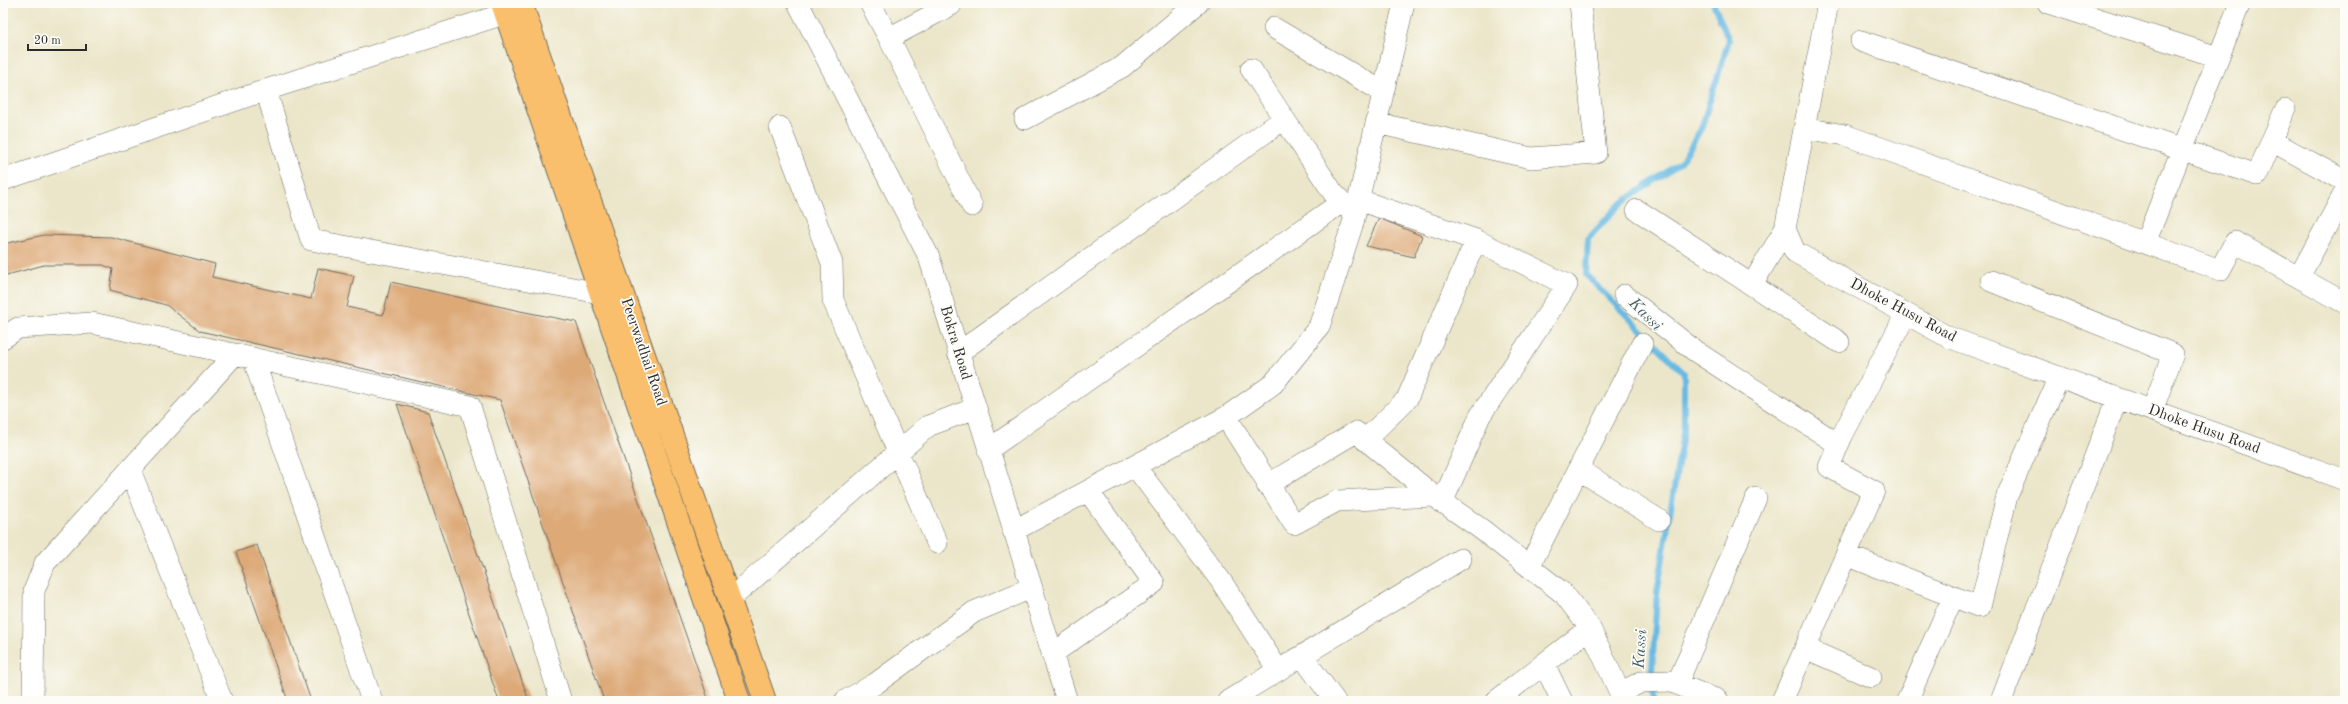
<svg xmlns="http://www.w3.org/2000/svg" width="2348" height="704" viewBox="0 0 2348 704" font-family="'Old Standard TT',serif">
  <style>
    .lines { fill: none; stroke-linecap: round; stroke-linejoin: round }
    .stream { stroke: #68bae3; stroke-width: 6 }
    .building { fill: #dda977 }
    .minor-casing { stroke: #6e6c62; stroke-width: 22 }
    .major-casing { stroke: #6e6c62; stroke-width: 24 }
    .minor { stroke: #fff; stroke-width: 21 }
    .major { stroke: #f9bf6d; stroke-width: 22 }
    .labels { text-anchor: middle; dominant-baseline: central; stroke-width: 3.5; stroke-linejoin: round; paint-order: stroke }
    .street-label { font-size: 15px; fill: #2b2b2b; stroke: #fdfcf7 }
    .water-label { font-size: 16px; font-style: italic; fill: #405d6b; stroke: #fdfcf7 }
  </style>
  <rect width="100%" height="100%" fill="#fdfcf7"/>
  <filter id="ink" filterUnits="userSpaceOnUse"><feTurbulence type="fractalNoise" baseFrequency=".025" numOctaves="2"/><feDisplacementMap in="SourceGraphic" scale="8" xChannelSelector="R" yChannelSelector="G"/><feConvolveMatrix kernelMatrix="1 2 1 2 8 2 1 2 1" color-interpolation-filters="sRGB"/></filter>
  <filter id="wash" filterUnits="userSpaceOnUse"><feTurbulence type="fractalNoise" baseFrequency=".012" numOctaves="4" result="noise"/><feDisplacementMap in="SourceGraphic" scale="16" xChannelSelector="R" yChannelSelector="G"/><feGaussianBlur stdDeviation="0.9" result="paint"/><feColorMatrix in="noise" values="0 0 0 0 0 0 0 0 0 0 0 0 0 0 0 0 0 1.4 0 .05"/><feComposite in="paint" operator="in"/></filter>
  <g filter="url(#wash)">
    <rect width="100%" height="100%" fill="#ebe6c9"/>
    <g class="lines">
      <!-- stream -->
      <path class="stream" d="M1654,701L1651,685L1657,594L1684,427V373L1586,275L1588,239L1619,205L1681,162L1701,129L1729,40L1713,3"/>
    </g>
    <g id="blocks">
      <!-- building -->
      <path class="building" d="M1379,218L1422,236L1414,257L1366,246Z
        M44,235L111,237L215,264L212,277L311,299L318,268L354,276L347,307L383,315L391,282L520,311L576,322L709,701H604L500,400L200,331L166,305L110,290L113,269L103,265H44L3,276V244Z
        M397,404L428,412L529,701H499Z
        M257,545L311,701H288L236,552Z"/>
    </g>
  </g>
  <g filter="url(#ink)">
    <use href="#blocks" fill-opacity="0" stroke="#6e6c62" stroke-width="1"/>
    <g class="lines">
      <!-- minor casing -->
      <g class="minor-casing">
        <path id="minor" d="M798,3L929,257L1067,701
          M870,3L889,38
          M950,3L951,5L889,38L972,206
          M1828,3L1785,229L1795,252L1948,337L2345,480
          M2048,3L2218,57
          M1274,28L1383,92
          M1861,41L2257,175L2285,110
          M1251,69L1334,194L1352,212
          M266,90L311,240L600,293
          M1025,119L1122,67L1198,3
          M1376,123L1531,158L1596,153L1580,3
          M780,127L832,263L833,300L937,543
          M1804,128L1845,135L2220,270L2235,242L2345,303
          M2272,141L2345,181
          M3,180L266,90L523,8
          M1359,200L1476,240L1407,399L1365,440
          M1637,210L1839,342
          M2145,243L2240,3
          M2299,277L2345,192
          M1991,281L2173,354L2152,411
          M1752,285L1785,229
          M1624,295L1695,351L1838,444
          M3,338L18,328L92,323L470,406L561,701
          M958,353L1284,119
          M253,358L372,701
          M1226,417L1294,524L1337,501L1434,496L1481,529L1564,594L1590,628L1620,693L1641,682L1669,681L1718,700
          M988,450L1342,202
          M1135,466L1221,581L1278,670
          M1578,469L1659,520
          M130,470L222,701
          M1267,485L1356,432L1434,496
          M1442,503L1480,416L1567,285L1476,240
          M1013,531L1226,417L1273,384L1319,327L1353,223L1404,3
          M1846,555L1980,607L2007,496L2059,377
          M1529,567L1642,344
          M729,600L928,426L976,408
          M1805,648L1871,677
          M1052,654L1154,583L1088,491
          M1302,656L1335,701
          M1544,664L1562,701
          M1677,684L1756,498
          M33,701L34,591L45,563L235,354
          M845,701L875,684L974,612L1031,588
          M1228,701L1461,559
          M1496,701L1590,628
          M1782,701L1874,491L1829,467L1842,436L1906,314
          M1907,701L1953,597
          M2001,701L2117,399"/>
      </g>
      <!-- major casing -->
      <g class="major-casing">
        <path id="major" d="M502,3L739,701
          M521,3L765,701"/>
      </g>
      <!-- minor -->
      <use href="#minor" class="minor"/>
      <!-- major -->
      <use href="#major" class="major"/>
    </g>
  </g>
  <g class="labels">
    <!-- street labels -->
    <g class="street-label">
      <text transform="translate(1903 311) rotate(28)">Dhoke Husu Road</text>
      <text transform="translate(955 343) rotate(73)">Bokra Road</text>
      <text transform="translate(643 352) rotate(71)">Peerwadhai Road</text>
      <text transform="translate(2204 430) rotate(20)">Dhoke Husu Road</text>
    </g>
    <!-- water labels -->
    <g class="water-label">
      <text transform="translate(1645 315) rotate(45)">Kassi</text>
      <text transform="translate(1641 649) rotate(-86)">Kassi</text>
    </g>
  </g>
  <!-- margin -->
  <rect width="2348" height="704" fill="none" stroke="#fdfcf7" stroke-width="16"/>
  <!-- scale -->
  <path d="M28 44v6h58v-6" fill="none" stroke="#2b2b2b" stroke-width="2"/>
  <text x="34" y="44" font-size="12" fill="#2b2b2b" stroke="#fdfcf7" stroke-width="3" paint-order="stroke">20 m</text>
</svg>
